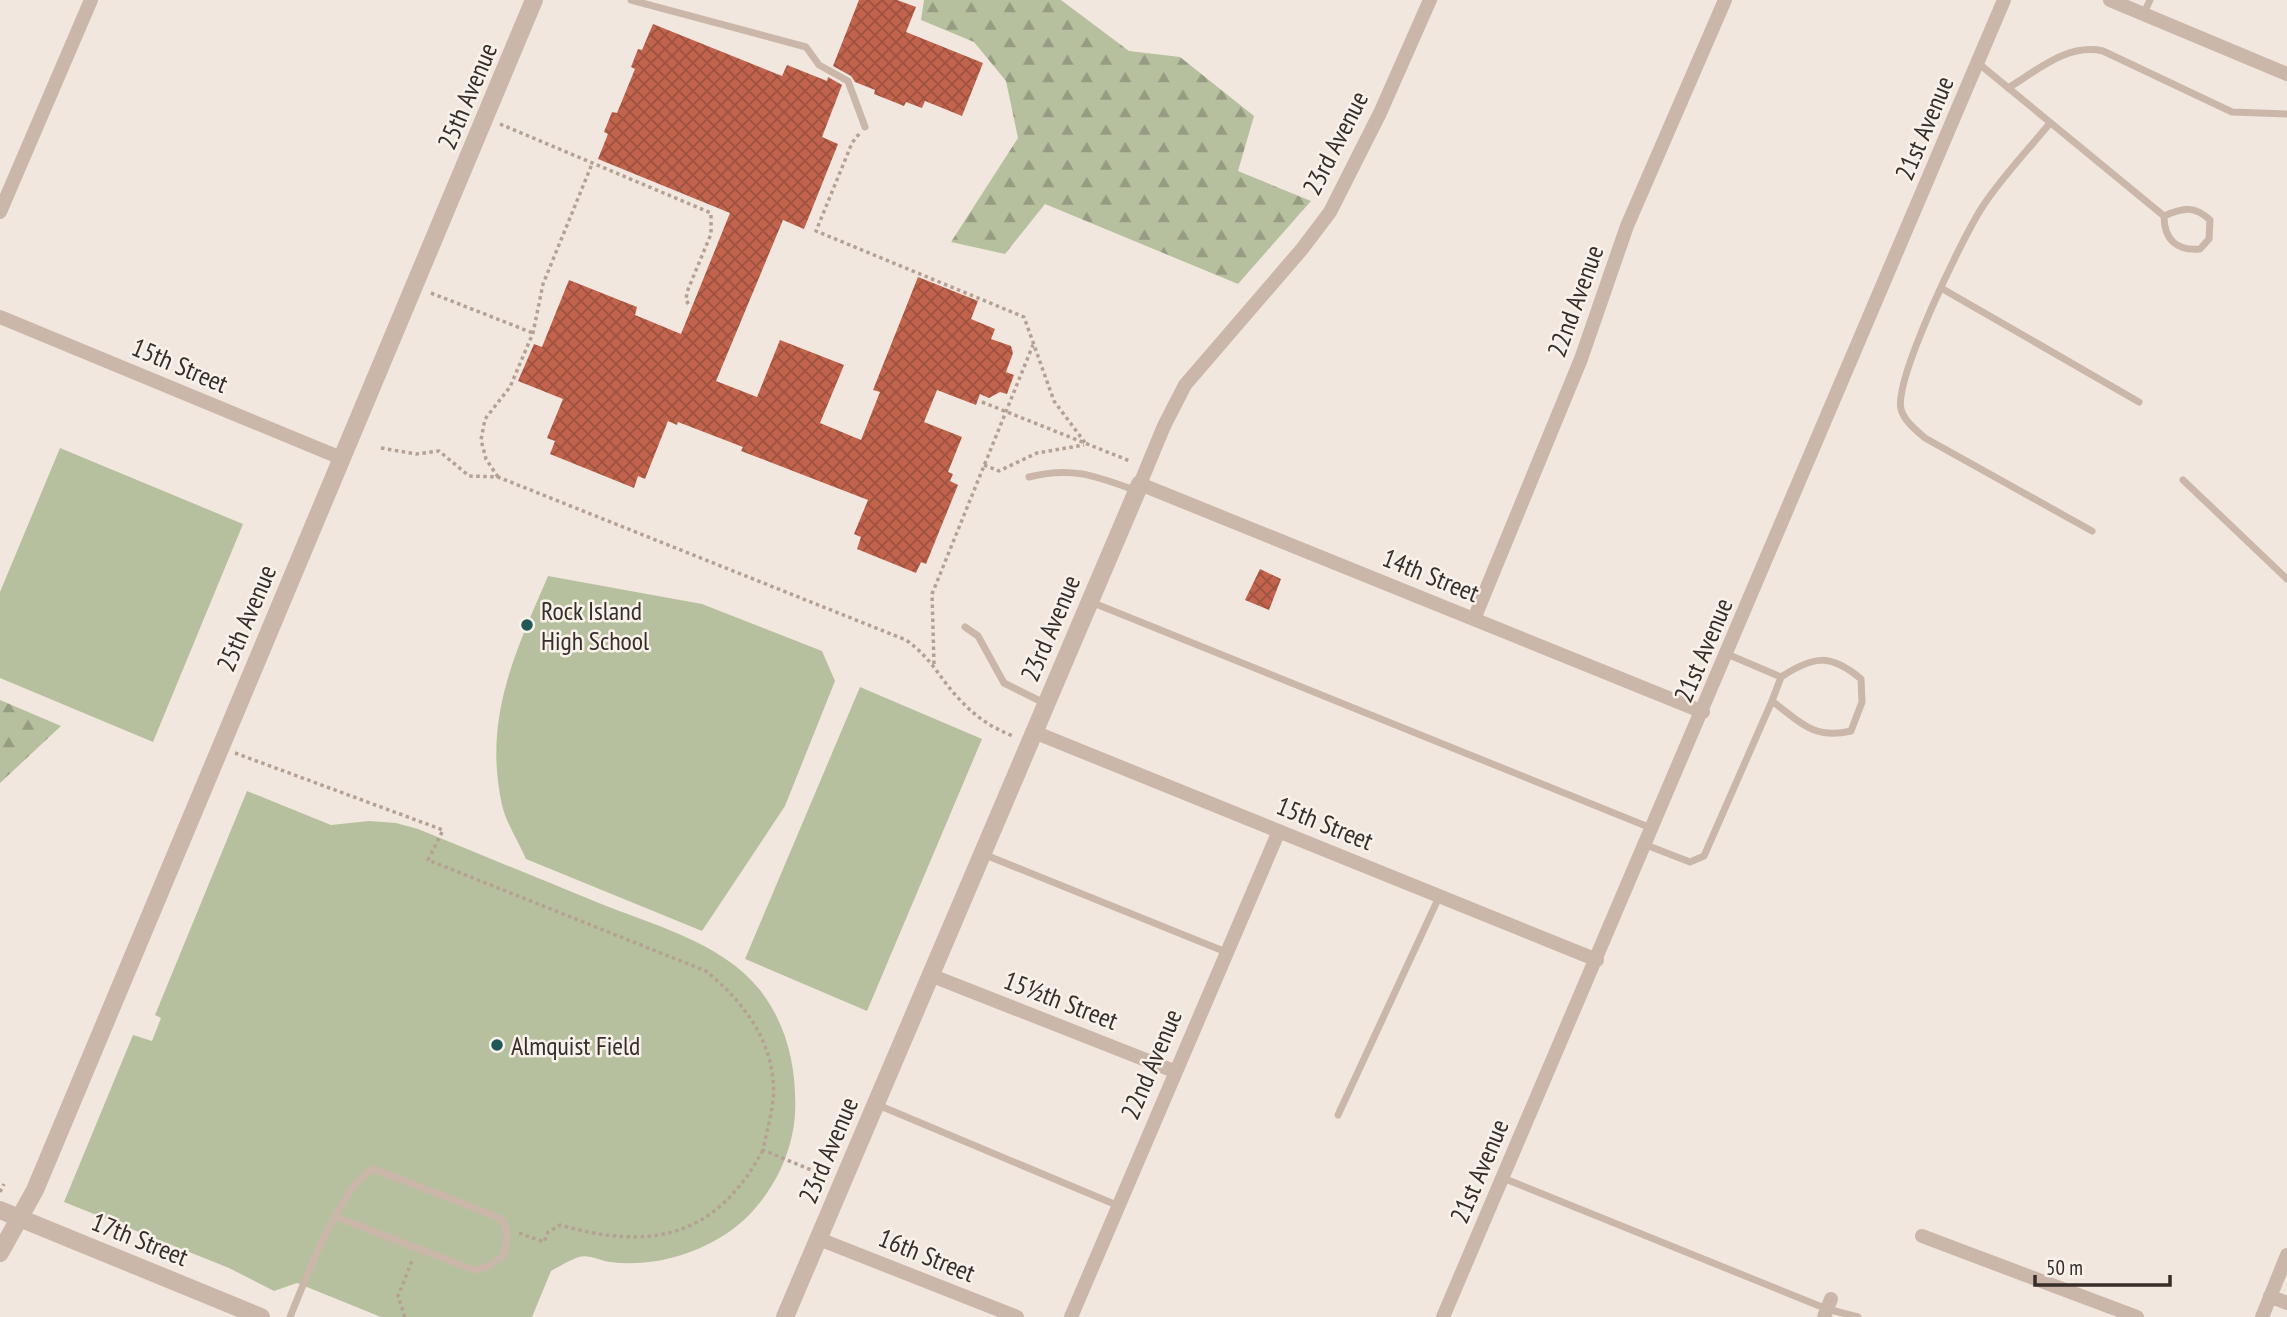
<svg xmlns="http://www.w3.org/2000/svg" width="2287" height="1317" viewBox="0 0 2287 1317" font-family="'PT Sans Narrow',sans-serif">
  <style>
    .green { fill: #b7c09e }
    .forest { fill: url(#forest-firs) }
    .building { fill: url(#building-cross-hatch) }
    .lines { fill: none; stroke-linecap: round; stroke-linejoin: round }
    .path { stroke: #b5a194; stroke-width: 3.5; stroke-dasharray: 3.5 3.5; stroke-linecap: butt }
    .service { stroke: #cab7aa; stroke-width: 7 }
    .minor { stroke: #cab7aa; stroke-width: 14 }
    .tertiary { stroke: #cab7aa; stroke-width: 18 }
    .poi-dot { fill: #205757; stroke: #f9f2eb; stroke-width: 2.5 }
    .labels { text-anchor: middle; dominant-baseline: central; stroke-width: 5; stroke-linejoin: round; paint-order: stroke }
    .street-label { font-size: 26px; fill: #372d29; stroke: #f9f2eb }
    .poi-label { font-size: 26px; fill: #372d29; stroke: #f9f2eb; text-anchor: start }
  </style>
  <defs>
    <pattern id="forest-firs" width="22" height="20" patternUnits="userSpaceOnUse" patternTransform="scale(1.75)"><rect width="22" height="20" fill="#b7c09e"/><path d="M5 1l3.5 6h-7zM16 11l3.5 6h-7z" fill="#969c81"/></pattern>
    <pattern id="building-cross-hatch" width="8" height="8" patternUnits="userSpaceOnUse" patternTransform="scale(1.75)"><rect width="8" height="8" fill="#c1634d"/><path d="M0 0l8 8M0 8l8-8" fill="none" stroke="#9e5240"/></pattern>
  </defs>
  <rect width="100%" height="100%" fill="#f2e7de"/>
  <!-- green -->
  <path class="green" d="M60,448L243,524L153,742L0,678V592Z
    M548,576L702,604L822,651L835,681L785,806L702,931L526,859C519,842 506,823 502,805C483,718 515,653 548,576Z
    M860,687L982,739L867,1011L745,959Z
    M247,791L331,825L369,821L396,823L418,829C477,853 535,877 594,901C649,924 721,941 760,990C788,1026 797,1070 795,1114C792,1161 765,1208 726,1234C692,1256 651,1267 610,1262C601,1261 588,1254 579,1257C570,1260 560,1266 551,1271L532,1317H381L297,1283L274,1291L229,1268L64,1202L133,1035L152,1041L161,1018L155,1015Z"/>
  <!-- forest -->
  <path class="forest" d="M924,0H1061L1129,51L1180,57L1254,116L1238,171L1311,201L1238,284L1045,204L1005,254L951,242L1018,138L1006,81L974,42L921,20Z
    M0,700L61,726L0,783Z"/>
  <!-- building -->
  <path class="building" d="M859,0H897L916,7L906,32L983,63L962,116L925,101L922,108L906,102L904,106L874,94L875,90L855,82L851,76L833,66Z
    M653,24L782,76L787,65L827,81L828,77L842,85L822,137L838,144L804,229L783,220L716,381L757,397L780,340L844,365L820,423L861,440L880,392L873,390L918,277L978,301L971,319L995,329L991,339L1011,346L1013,353L1006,372L1014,375L1007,394L1000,392L989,398L980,394L976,405L937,390L924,422L962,437L948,472L953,474L950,481L958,485L926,564L921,562L916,573L857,549L861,537L854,534L868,500L741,451L743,447L678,422L677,425L668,421L645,479L638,476L634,488L550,454L555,441L547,438L563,399L518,381L534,344L542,347L569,280L637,307L635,315L681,334L730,213L598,159L608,134L604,132L612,112L617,113L635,69L631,67L638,49L642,50Z
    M1260,569L1281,579L1269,610L1245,600Z"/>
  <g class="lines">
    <!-- path -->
    <path class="path" d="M500,124L711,213V234L687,292L686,300L689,305
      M859,134L852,143L816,231L1024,317L1054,401L1086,444
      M431,293L533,333
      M982,402L1130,461
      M381,448L416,454L439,451L469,476L498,477L906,640C933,659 940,680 962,702C977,718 993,728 1013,736
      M984,465L999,471L1037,453L1084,445
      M498,477L486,459L481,440L485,419L510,387L533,333L543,284L592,164
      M934,664L932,594L1033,345
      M235,753L443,830L428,860L706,971C739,998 769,1034 773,1080C776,1102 767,1129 763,1150L821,1174
      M0,1192L4,1184
      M519,1233L544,1242L548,1232L560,1225C651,1251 716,1238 763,1150
      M405,1317L398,1296L413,1258"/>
    <!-- service -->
    <path class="service" d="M631,0L806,47L819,65L848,81L865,127
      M2144,13L2150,0
      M1978,63L2164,216C2164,240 2177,251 2200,249L2209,239L2210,220C2194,205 2183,208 2164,216
      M2008,88C2038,70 2067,43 2103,51L2232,112L2287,114
      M2050,123C2028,150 2002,177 1983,206C1963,236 1894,379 1901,409C1904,421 1916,430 1925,438L2092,531
      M1941,288L2139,402
      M1029,477C1072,466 1096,476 1137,491
      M2183,480L2287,579
      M1091,602L1651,828
      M965,627L978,636L1004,683L1046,704
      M1772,701C1800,722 1813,740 1851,731L1862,702L1861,679C1830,653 1813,656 1781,677
      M1646,845L1690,862L1704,856L1772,701L1781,677L1727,654
      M983,854L1226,952
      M878,1105L1119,1206
      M1338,1115L1439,897
      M1503,1178L1827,1309L1858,1317
      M290,1317C303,1285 344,1179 374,1169L500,1218C510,1230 507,1241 503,1256L487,1267L474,1270L336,1217"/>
    <!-- minor -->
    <path class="minor" d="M1430,0L1380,113L1330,212L1302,249L1185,385L1164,426L1140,484L1703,712
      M2110,0L2287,74
      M0,212L91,0
      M0,317L341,458
      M1474,619L1581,359L1627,226L1725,0
      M1034,732L1597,960
      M930,975L1174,1071
      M1922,1236L2137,1317
      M819,1239L1017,1317
      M2270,1296L2287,1303
      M1071,1317L1279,831
      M1443,1317L2004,0
      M1824,1317L1831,1299
      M2262,1317L2287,1255"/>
    <!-- tertiary -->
    <path class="tertiary" d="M0,1210L261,1317
      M0,1253L35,1190L534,0
      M785,1317L1140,484"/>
  </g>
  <!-- markers -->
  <g class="poi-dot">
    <circle cx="527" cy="625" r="7"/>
    <circle cx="497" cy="1045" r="7"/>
  </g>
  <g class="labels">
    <!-- street labels -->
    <g class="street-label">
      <text transform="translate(467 96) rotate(-67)">25th Avenue</text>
      <text transform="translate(1924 128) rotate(-67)">21st Avenue</text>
      <text transform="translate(1335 143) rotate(-63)">23rd Avenue</text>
      <text transform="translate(1575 301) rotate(-70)">22nd Avenue</text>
      <text transform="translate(180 365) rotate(23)">15th Street</text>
      <text transform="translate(1431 575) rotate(22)">14th Street</text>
      <text transform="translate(246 618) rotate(-67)">25th Avenue</text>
      <text transform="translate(1050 628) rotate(-67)">23rd Avenue</text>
      <text transform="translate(1703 650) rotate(-67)">21st Avenue</text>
      <text transform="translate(1325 823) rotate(22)">15th Street</text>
      <text transform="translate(1061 1000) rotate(21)">15½th Street</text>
      <text transform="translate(1151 1064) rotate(-67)">22nd Avenue</text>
      <text transform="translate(828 1150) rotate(-67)">23rd Avenue</text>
      <text transform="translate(1479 1171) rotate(-67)">21st Avenue</text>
      <text transform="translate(140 1239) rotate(22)">17th Street</text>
      <text transform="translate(927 1255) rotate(22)">16th Street</text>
    </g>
    <!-- poi labels -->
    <g class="poi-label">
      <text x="541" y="610">Rock Island<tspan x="541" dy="30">High School</tspan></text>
      <text x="511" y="1045">Almquist Field</text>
    </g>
  </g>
  <!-- scale -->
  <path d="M2035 1275v10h135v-10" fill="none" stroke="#372d29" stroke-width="3.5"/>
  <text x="2046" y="1275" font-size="21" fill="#372d29" stroke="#f9f2eb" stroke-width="5" paint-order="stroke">50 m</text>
</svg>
